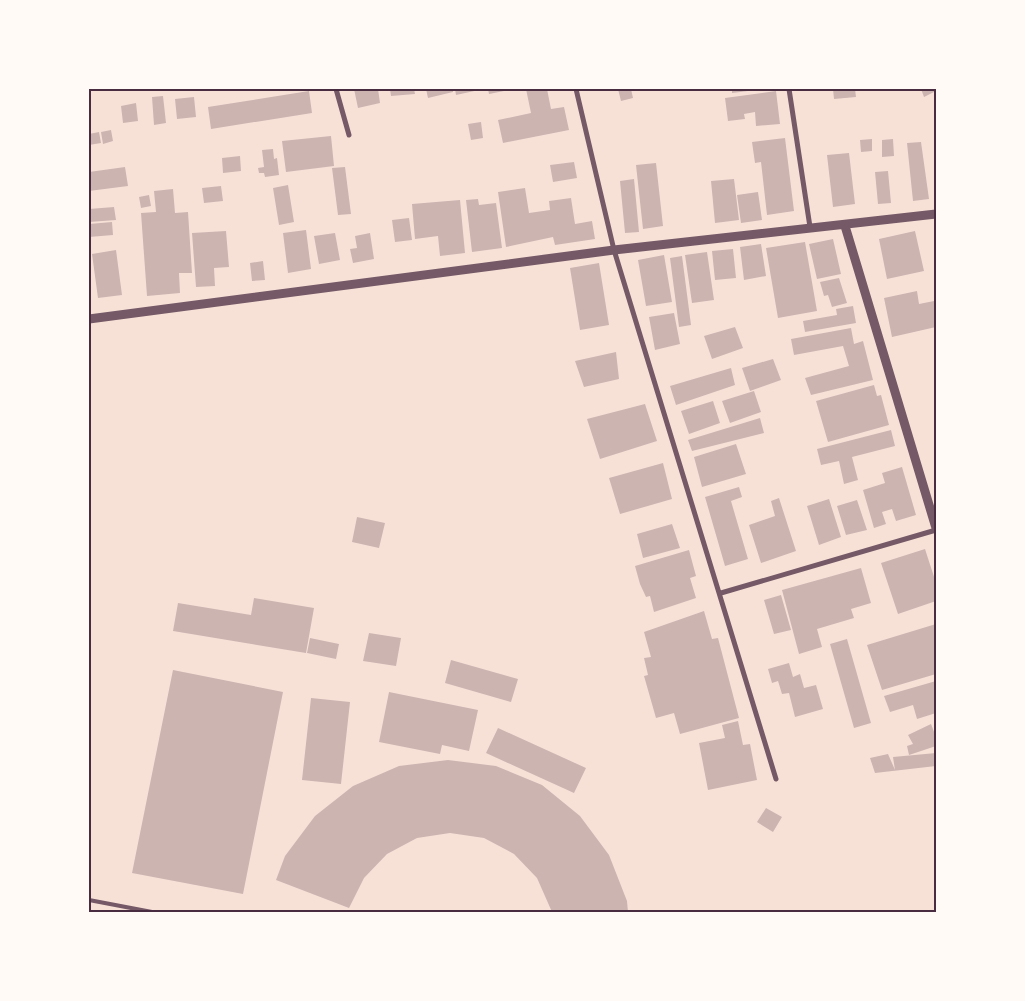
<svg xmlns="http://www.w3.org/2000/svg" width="1025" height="1001" viewBox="0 0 1025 1001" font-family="'Sofia Sans Condensed',sans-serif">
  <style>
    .building { fill: #ccb4b1 }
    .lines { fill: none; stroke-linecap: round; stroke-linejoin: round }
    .service { stroke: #755966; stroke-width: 4 }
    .minor { stroke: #755966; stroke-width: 5 }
    .tertiary { stroke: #755966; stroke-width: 9 }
    .neatline { fill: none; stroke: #4a2c40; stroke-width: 2 }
  </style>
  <rect width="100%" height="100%" fill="#f7e1d7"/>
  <!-- building -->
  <path class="building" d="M354,89H378L380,103L358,108Z
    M390,89H414L415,94L391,96Z
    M426,89H453V92L428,98Z
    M455,89H479V90L456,95Z
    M488,89H509V90L489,94Z
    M526,89H547L551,109L564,107L569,130L503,143L498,120L531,113Z
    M618,89H631L633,98L621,101Z
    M732,89H756V90L732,93Z
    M833,89H855L856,97L834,99Z
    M921,89H936V91L924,97Z
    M309,91L312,113L211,129L208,107Z
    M776,91L780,124L756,126L755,112L744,114L745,119L728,121L725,98Z
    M163,96L166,123L154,125L152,97Z
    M194,97L196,117L177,119L175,99Z
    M136,103L138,121L123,123L121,106Z
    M481,122L483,138L471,140L468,124Z
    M111,130L113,141L103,144L101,132Z
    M99,132L101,143L89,145V134Z
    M331,136L334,166L286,172L282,141Z
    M785,138L794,211L767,215L761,162L755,163L752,142Z
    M872,139V151L861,152L860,140Z
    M893,139L894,156L882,157V140Z
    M921,142L929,199L913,201L907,143Z
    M273,149L274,159L277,158L279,175L265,177L264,173H259L258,168L264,167L262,150Z
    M849,153L855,204L833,207L827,155Z
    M240,156L241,171L223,173L222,158Z
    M574,162L577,178L553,182L550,165Z
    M656,163L663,226L643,229L636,165Z
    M125,167L128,186L89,191V172Z
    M345,167L351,214L338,215L332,168Z
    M888,171L891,203L878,204L875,172Z
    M634,179L639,232L625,233L620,181Z
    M734,179L739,220L715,223L711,181Z
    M288,185L294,222L279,225L273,188Z
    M221,186L223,201L204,203L202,188Z
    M525,188L529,213L550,210L549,201L571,198L575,224L592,221L595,239L555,245L553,237L506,247L498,192Z
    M173,189L175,213L188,212L192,273H179L180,293L147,296L141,213L156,212L154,191Z
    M758,192L762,220L741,223L737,195Z
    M149,195L151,206L141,208L139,197Z
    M478,199L479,205L496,203L502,248L472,252L466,200Z
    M460,200L465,253L440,256L438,236L415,239L412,204Z
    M114,207L116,220L89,222V209Z
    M409,218L412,240L395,242L392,220Z
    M112,222L113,235L89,237V224Z
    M306,230L311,269L288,273L283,233Z
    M226,231L229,267L214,268L215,286L196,287L192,233Z
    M915,231L924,271L887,279L879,239Z
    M335,233L340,260L319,264L314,236Z
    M370,233L374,259L353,263L350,249L357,248L355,236Z
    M833,239L841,274L817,279L809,244Z
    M805,242L817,311L778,318L766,248Z
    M761,244L766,276L744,280L740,247Z
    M733,249L736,278L715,280L712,251Z
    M116,250L122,295L98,298L92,254Z
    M707,252L714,300L692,303L685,255Z
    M664,255L672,302L646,306L638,260Z
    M682,256L691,325L679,327L670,258Z
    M263,261L265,280L252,281L250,263Z
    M599,263L609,325L580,330L570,268Z
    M839,278L847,303L832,307L828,295L824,296L820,282Z
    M917,291L919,304L934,301L936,327L892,337L884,298Z
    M853,306L856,323L805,332L803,321L837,315L836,309Z
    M674,313L680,344L655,350L649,317Z
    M735,327L743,348L712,359L704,336Z
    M851,328L854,344L863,341L873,380L811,395L805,378L849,366L843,346L794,355L791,339Z
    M616,352L619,379L584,387L575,361Z
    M773,359L781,380L750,391L742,368Z
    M731,368L735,385L676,405L670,386Z
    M874,385L877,396L881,395L889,425L828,442L816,401Z
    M754,391L761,412L730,423L722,401Z
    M713,401L720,423L689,434L681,411Z
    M645,404L657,441L600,459L587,419Z
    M760,418L764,433L692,451L688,440Z
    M891,430L895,446L852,457L858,480L844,484L839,461L821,465L817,449Z
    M736,444L746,474L702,487L694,457Z
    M663,463L672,499L620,514L609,478Z
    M902,467L916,515L896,521L892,509L882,512L886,524L874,528L863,490L885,483L882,473Z
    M739,487L742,497L731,501L748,559L725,566L705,497Z
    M779,498L796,551L761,563L749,525L775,516L771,501Z
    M829,499L841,537L819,545L807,506Z
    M857,500L867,530L846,535L837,506Z
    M357,517L385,523L379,548L352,542Z
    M672,524L680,548L643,558L637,534Z
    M925,549L936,583V601L898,614L881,563Z
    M689,550L696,576L690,578L696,598L654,612L650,596L646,597L640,584L635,566Z
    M861,568L871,603L851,609L854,618L817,629L822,647L799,654L782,590Z
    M781,595L791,630L774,634L764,600Z
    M254,598L314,608L306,653L173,631L178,603L251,615Z
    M704,611L712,639L718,638L739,718L680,734L674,713L656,718L644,676L648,675L644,658L651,657L644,632Z
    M936,624V674L882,690L867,645Z
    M369,633L401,638L396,666L363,661Z
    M310,638L339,644L336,659L307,653Z
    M847,639L871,723L854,728L830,644Z
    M451,660L518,679L511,702L445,683Z
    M789,663L793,677L800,674L804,688L816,685L823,709L795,717L789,693L782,694L778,681L772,683L768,669Z
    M173,670L283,692L243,894L132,873Z
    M936,681V713L917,719L913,705L890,712L884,696Z
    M389,692L478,710L469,751L442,745L440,754L379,742Z
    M311,698L350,702L341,784L302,780Z
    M738,721L743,745L750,744L757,780L708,790L699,743L725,738L722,725Z
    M931,724L936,737V746L909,755L907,746L913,744L908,735Z
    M498,728L586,768L574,793L486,753Z
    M936,753V766L875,773L870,758L888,754L895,770L893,757Z
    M448,760L496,766L542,785L580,816L609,855L627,901L628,912H552L537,878L514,854L484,838L450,833L417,838L387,854L364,878L349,908L276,880L285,856L315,816L353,786L399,766Z
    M766,808L782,817L773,832L757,822Z"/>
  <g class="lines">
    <!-- service -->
    <path class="service" d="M89,900L152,912"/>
    <!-- minor -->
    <path class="minor" d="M336,89L349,135
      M576,89L614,250L776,779
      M789,89L810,227
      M721,593L936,530"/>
    <!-- tertiary -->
    <path class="tertiary" d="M845,226L936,528
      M89,319L614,250L936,214"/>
  </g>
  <!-- border -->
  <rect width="1025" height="1001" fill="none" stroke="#fffaf5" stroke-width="180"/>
  <rect x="90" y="90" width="845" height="821" class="neatline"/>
</svg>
